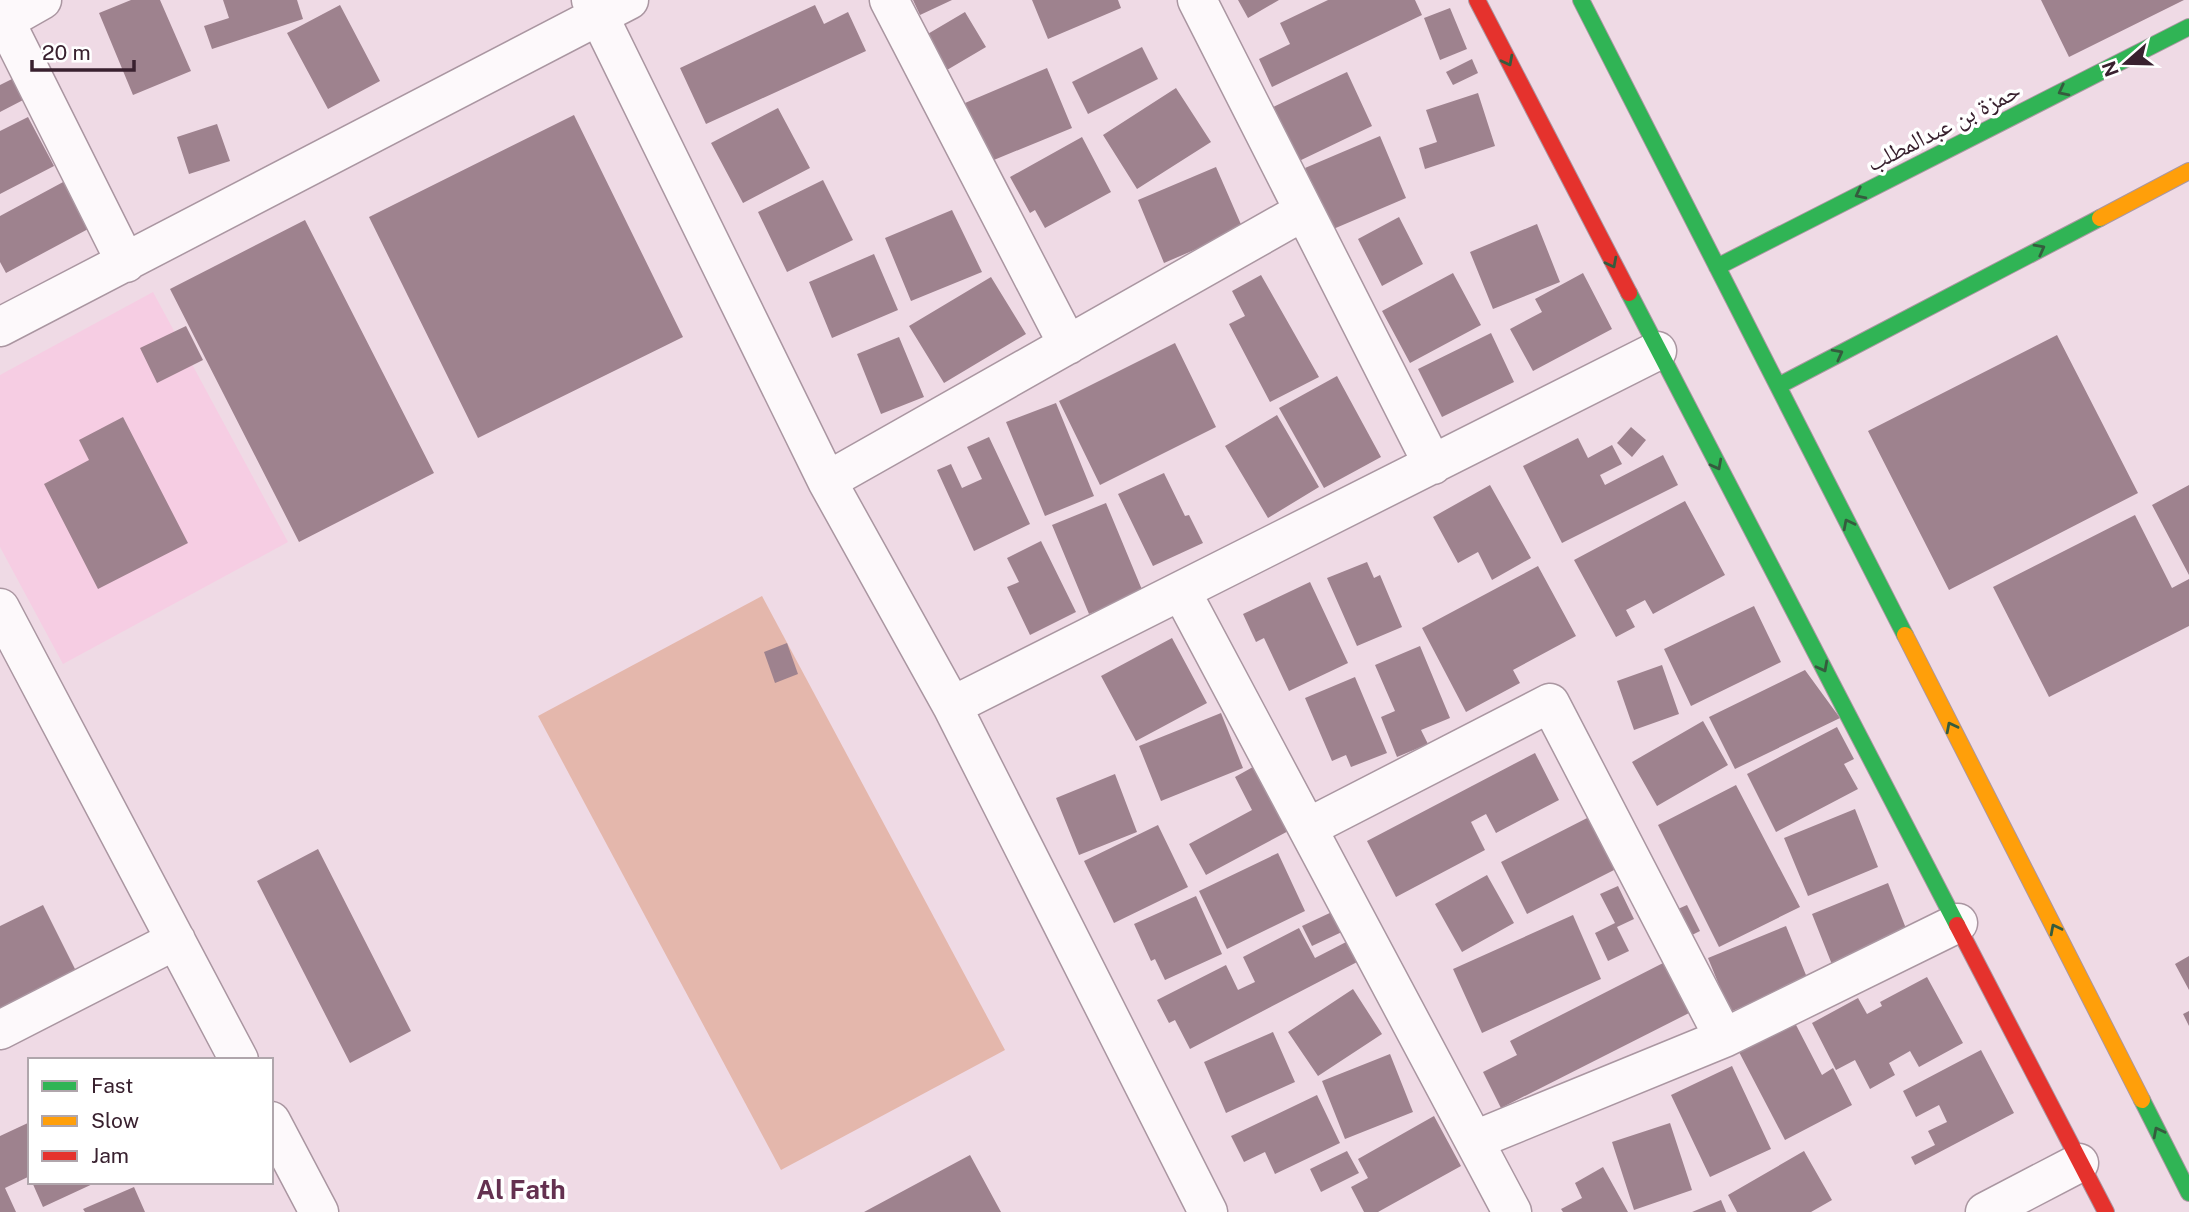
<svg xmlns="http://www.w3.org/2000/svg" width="2189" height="1212" viewBox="0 0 2189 1212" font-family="'Public Sans','Noto Naskh Arabic',sans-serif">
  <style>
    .built { fill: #f6cde3 }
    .green { fill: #e4b7ac }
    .building { fill: #9e828e }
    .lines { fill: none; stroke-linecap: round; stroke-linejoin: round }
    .street-casing { stroke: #aa96a1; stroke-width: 41 }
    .fast-casing { stroke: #aa96a1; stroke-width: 18 }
    .slow-casing { stroke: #aa96a1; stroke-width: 18 }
    .jam-casing { stroke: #aa96a1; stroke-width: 18 }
    .street { stroke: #fdf9fb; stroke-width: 38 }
    .fast { stroke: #30b455; stroke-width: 16 }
    .slow { stroke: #ff9f0a; stroke-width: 16 }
    .jam { stroke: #e5322d; stroke-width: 16 }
    .oneway { stroke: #355c3e }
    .labels { text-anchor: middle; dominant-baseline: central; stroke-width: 7; stroke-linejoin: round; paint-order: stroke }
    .street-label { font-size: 24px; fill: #39212f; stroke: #fff }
    .neighbourhood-label { font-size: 26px; font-weight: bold; fill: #643150; stroke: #fff }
  </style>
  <rect width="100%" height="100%" fill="#efdae5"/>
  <!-- built -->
  <path class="built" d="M153,292L288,542L63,664L0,547V375Z"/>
  <!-- green -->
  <path class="green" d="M762,596L1005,1050L781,1170L538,716Z"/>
  <!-- building -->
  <path class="building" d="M131,0H160L191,71L133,95L99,13Z
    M223,0H297L303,19L212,49L204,26L229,18Z
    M913,0H952L920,15Z
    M1032,0H1118L1121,8L1048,39Z
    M1238,0H1279L1248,18Z
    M1328,0H1415L1422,15L1272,87L1259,59L1290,44L1280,23Z
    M2041,0H2184L2069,57Z
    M340,5L380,81L328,109L287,33Z
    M815,5L824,24L848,12L866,51L706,124L680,68Z
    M1450,8L1467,49L1440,60L1424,18Z
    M965,12L986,47L947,70L926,35Z
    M1142,47L1158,79L1088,114L1072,82Z
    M1472,59L1478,73L1453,85L1446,72Z
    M1047,68L1072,128L989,162L965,103Z
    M1347,72L1372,126L1297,162L1271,108Z
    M16,77L27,98L0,112V85Z
    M1176,88L1211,142L1137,189L1103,135Z
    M1478,93L1495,146L1425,169L1419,148L1437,142L1426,110Z
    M778,108L810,168L743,203L711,143Z
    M574,115L683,337L478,438L369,217Z
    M28,117L54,166L0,194V131Z
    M217,124L230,161L189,174L177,137Z
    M1380,136L1406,198L1331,230L1305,168Z
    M1082,137L1111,192L1045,228L1035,210L1030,213L1010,177Z
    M1216,167L1243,229L1164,263L1138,200Z
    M823,180L853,240L787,272L758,212Z
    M65,181L90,228L6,273L0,262V216Z
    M952,210L982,272L911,301L885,238Z
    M1399,217L1423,264L1382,286L1358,239Z
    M305,220L434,473L299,542L170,289Z
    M1537,224L1560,282L1493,309L1470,252Z
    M874,254L898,310L832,338L809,282Z
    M1453,273L1481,325L1410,363L1382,311Z
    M1583,273L1612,329L1533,371L1510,329L1542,312L1535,299Z
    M1261,275L1319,377L1270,402L1229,324L1245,316L1232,291Z
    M991,277L1026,334L944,383L909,326Z
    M186,326L203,360L157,383L140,348Z
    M1491,333L1514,382L1442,417L1418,369Z
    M2057,335L2138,493L1949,590L1868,431Z
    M899,337L924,397L881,414L857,354Z
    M1175,343L1216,427L1100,485L1059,401Z
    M1337,376L1381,457L1324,488L1279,408Z
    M1056,403L1094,496L1045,516L1006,422Z
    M1277,415L1319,487L1268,518L1225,446Z
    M123,417L188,543L98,589L44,484L89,460L79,440Z
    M1631,427L1646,440L1632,457L1617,443Z
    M989,437L1030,524L974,551L937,470L951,464L962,488L982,479L967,447Z
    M1578,438L1588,458L1612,445L1622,464L1600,475L1605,485L1663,455L1678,485L1562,543L1523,466Z
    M1164,473L1185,516L1189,515L1203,543L1153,566L1118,494Z
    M1490,485L1531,558L1492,580L1478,552L1458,563L1433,517Z
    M2189,485V575L2152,505Z
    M1685,501L1725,575L1653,614L1645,600L1626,610L1635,627L1616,637L1574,560Z
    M1106,503L1143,592L1089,614L1052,525Z
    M2135,515L2172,588L2189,579V626L2049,697L1993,587Z
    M1041,541L1076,612L1030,635L1007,587L1019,582L1007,558Z
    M1367,562L1374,578L1380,575L1402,627L1357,646L1327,578Z
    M1538,566L1576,636L1513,670L1520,683L1466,712L1422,628Z
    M1310,582L1348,663L1289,691L1264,638L1256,642L1243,614Z
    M1754,606L1781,662L1691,706L1664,649Z
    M1172,638L1207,703L1136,741L1101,676Z
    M787,643L798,674L775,683L764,652Z
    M1420,646L1450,718L1421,730L1428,744L1397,757L1381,717L1395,711L1375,665Z
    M1662,665L1679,714L1634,730L1617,681Z
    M1805,670L1840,718L1735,769L1709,717Z
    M1355,677L1387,753L1351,767L1346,755L1332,761L1305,698Z
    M1221,713L1243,768L1161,801L1139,746Z
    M1703,721L1728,765L1657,806L1632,762Z
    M1837,727L1854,759L1844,764L1858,789L1776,832L1747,774Z
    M1535,753L1559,800L1496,833L1486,814L1471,822L1485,850L1396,897L1367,841Z
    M1260,763L1294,828L1206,875L1189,844L1252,810L1235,777Z
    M1115,774L1137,832L1079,855L1056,798Z
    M1736,785L1800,907L1719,947L1658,825Z
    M1855,809L1878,867L1808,896L1784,838Z
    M1593,815L1620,867L1527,914L1501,862Z
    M1158,825L1188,887L1114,923L1084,861Z
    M318,849L411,1031L350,1063L257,881Z
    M1278,853L1305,911L1227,949L1199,891Z
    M1487,875L1514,923L1462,952L1435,904Z
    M1888,883L1909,936L1833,967L1812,914Z
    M1618,886L1634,919L1617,927L1629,951L1608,961L1595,933L1615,923L1600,894Z
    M1196,896L1222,954L1165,980L1155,959L1151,961L1134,924Z
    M43,905L77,973L0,1011V926Z
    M1687,905L1700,931L1684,939L1671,912Z
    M1334,911L1344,931L1312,946L1302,926Z
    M1573,915L1601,979L1482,1033L1453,969Z
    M1786,926L1808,980L1730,1012L1708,958Z
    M1299,928L1315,958L1350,940L1361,960L1190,1049L1175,1020L1169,1023L1157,1000L1226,965L1238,990L1255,982L1243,957Z
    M2189,956V990L2175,964Z
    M1669,960L1695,1010L1501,1108L1483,1072L1517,1055L1510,1041Z
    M1927,977L1963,1043L1919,1067L1910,1051L1889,1063L1895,1075L1870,1089L1855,1060L1836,1070L1812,1023L1858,998L1867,1014L1882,1006L1880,1002Z
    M1353,989L1382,1034L1318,1076L1288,1032Z
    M2189,1011V1026L2183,1014Z
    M1795,1023L1822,1075L1833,1068L1852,1105L1785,1140L1739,1052Z
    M1273,1032L1295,1082L1226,1113L1204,1062Z
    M1981,1050L2014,1113L1915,1165L1911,1157L1935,1145L1928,1131L1947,1122L1939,1105L1916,1117L1903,1091Z
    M1390,1054L1413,1112L1345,1139L1322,1081Z
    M1732,1066L1771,1149L1710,1177L1671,1095Z
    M1317,1095L1340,1143L1275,1174L1265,1152L1244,1162L1231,1136Z
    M1434,1116L1461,1166L1378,1212H1364L1351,1187L1368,1178L1358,1159Z
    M30,1122V1176L5,1188L16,1212H0V1136Z
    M1670,1123L1692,1190L1634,1210L1612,1142Z
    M1347,1151L1359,1173L1321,1192L1310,1169Z
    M1804,1151L1832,1200L1811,1212H1737L1728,1195Z
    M970,1155L1001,1212H864Z
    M1603,1167L1628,1212H1563L1561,1209L1582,1198L1575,1183Z
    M32,1182H97L43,1207Z
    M134,1187L145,1212H85L83,1209Z
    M1721,1200L1726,1212H1692Z"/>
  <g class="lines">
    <!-- street casing -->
    <g class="street-casing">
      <path id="street" d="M591,0L827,481L952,706L1208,1212
        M889,0L1068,345
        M1197,0L1433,465
        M0,9L5,21L42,0
        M5,21L126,263
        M0,327L629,0
        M827,481L1304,211
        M1181,591L1512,1212
        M0,608L239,1060
        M952,706L1657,351
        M1309,827L1550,703L1724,1038
        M0,1030L176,940
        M271,1121L319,1212
        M1475,1140L1724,1038L1958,923
        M1985,1212L2079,1163"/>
    </g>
    <!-- fast casing -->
    <g class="fast-casing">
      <path id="fast" d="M1581,0L1905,635
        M1717,267L2189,27
        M1629,293L1957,925
        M1778,386L2100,218
        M2142,1100L2189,1193"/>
    </g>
    <!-- slow casing -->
    <g class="slow-casing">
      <path id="slow" d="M2100,218L2189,171
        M1905,635L2142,1100"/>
    </g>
    <!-- jam casing -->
    <g class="jam-casing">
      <path id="jam" d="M1477,0L1629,293
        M1957,925L2106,1212"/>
    </g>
    <!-- street -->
    <use href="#street" class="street"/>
    <!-- fast -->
    <use href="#fast" class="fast"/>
    <!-- slow -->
    <use href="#slow" class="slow"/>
    <!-- jam -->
    <use href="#jam" class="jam"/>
  </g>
  <!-- one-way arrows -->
  <defs><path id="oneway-chevron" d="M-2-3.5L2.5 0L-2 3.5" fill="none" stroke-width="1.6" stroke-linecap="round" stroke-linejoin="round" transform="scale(1.75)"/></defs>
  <g class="oneway">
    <use href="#oneway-chevron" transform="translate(1508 61) rotate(63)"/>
    <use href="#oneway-chevron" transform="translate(2063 91) rotate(153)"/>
    <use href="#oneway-chevron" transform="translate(1860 194) rotate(153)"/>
    <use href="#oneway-chevron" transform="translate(2040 249) rotate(-28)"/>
    <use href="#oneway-chevron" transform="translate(1612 263) rotate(63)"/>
    <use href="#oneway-chevron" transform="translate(1838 354) rotate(-28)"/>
    <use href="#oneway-chevron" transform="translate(1717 465) rotate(62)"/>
    <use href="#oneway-chevron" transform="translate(1848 524) rotate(-117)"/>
    <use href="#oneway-chevron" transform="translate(1823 667) rotate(62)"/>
    <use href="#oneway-chevron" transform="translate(1951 727) rotate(-117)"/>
    <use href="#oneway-chevron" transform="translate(2055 929) rotate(-117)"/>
    <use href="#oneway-chevron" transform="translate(2158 1132) rotate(-117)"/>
  </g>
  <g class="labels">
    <!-- street labels -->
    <g class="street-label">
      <text transform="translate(1943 126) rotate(-27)">حمزة بن عبدالمطلب</text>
    </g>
    <!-- neighbourhood labels -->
    <g class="neighbourhood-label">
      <text x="521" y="1189">Al Fath</text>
    </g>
  </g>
  <!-- legend -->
  <rect x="28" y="1058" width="245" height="126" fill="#ffffff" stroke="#b0a6ac" stroke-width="2"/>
  <rect x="42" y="1081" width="35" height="10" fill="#30b455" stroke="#b0a6ac" stroke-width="2"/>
  <text x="91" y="1093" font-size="21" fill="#39212f">Fast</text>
  <rect x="42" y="1116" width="35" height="10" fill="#ff9f0a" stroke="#b0a6ac" stroke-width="2"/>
  <text x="91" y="1128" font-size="21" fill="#39212f">Slow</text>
  <rect x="42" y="1151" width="35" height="10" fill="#e5322d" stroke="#b0a6ac" stroke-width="2"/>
  <text x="91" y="1163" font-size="21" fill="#39212f">Jam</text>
  <!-- north arrow -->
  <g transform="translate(2126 63) rotate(250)" stroke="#ffffff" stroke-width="5" paint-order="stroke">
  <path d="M0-5L12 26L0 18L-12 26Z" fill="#39212f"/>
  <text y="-10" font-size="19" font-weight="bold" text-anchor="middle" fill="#39212f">N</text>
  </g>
  <!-- scale -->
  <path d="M32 60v10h102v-10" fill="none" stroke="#39212f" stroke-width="3.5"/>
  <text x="42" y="60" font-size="21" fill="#39212f" stroke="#ffffff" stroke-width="5" paint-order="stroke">20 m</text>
</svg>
